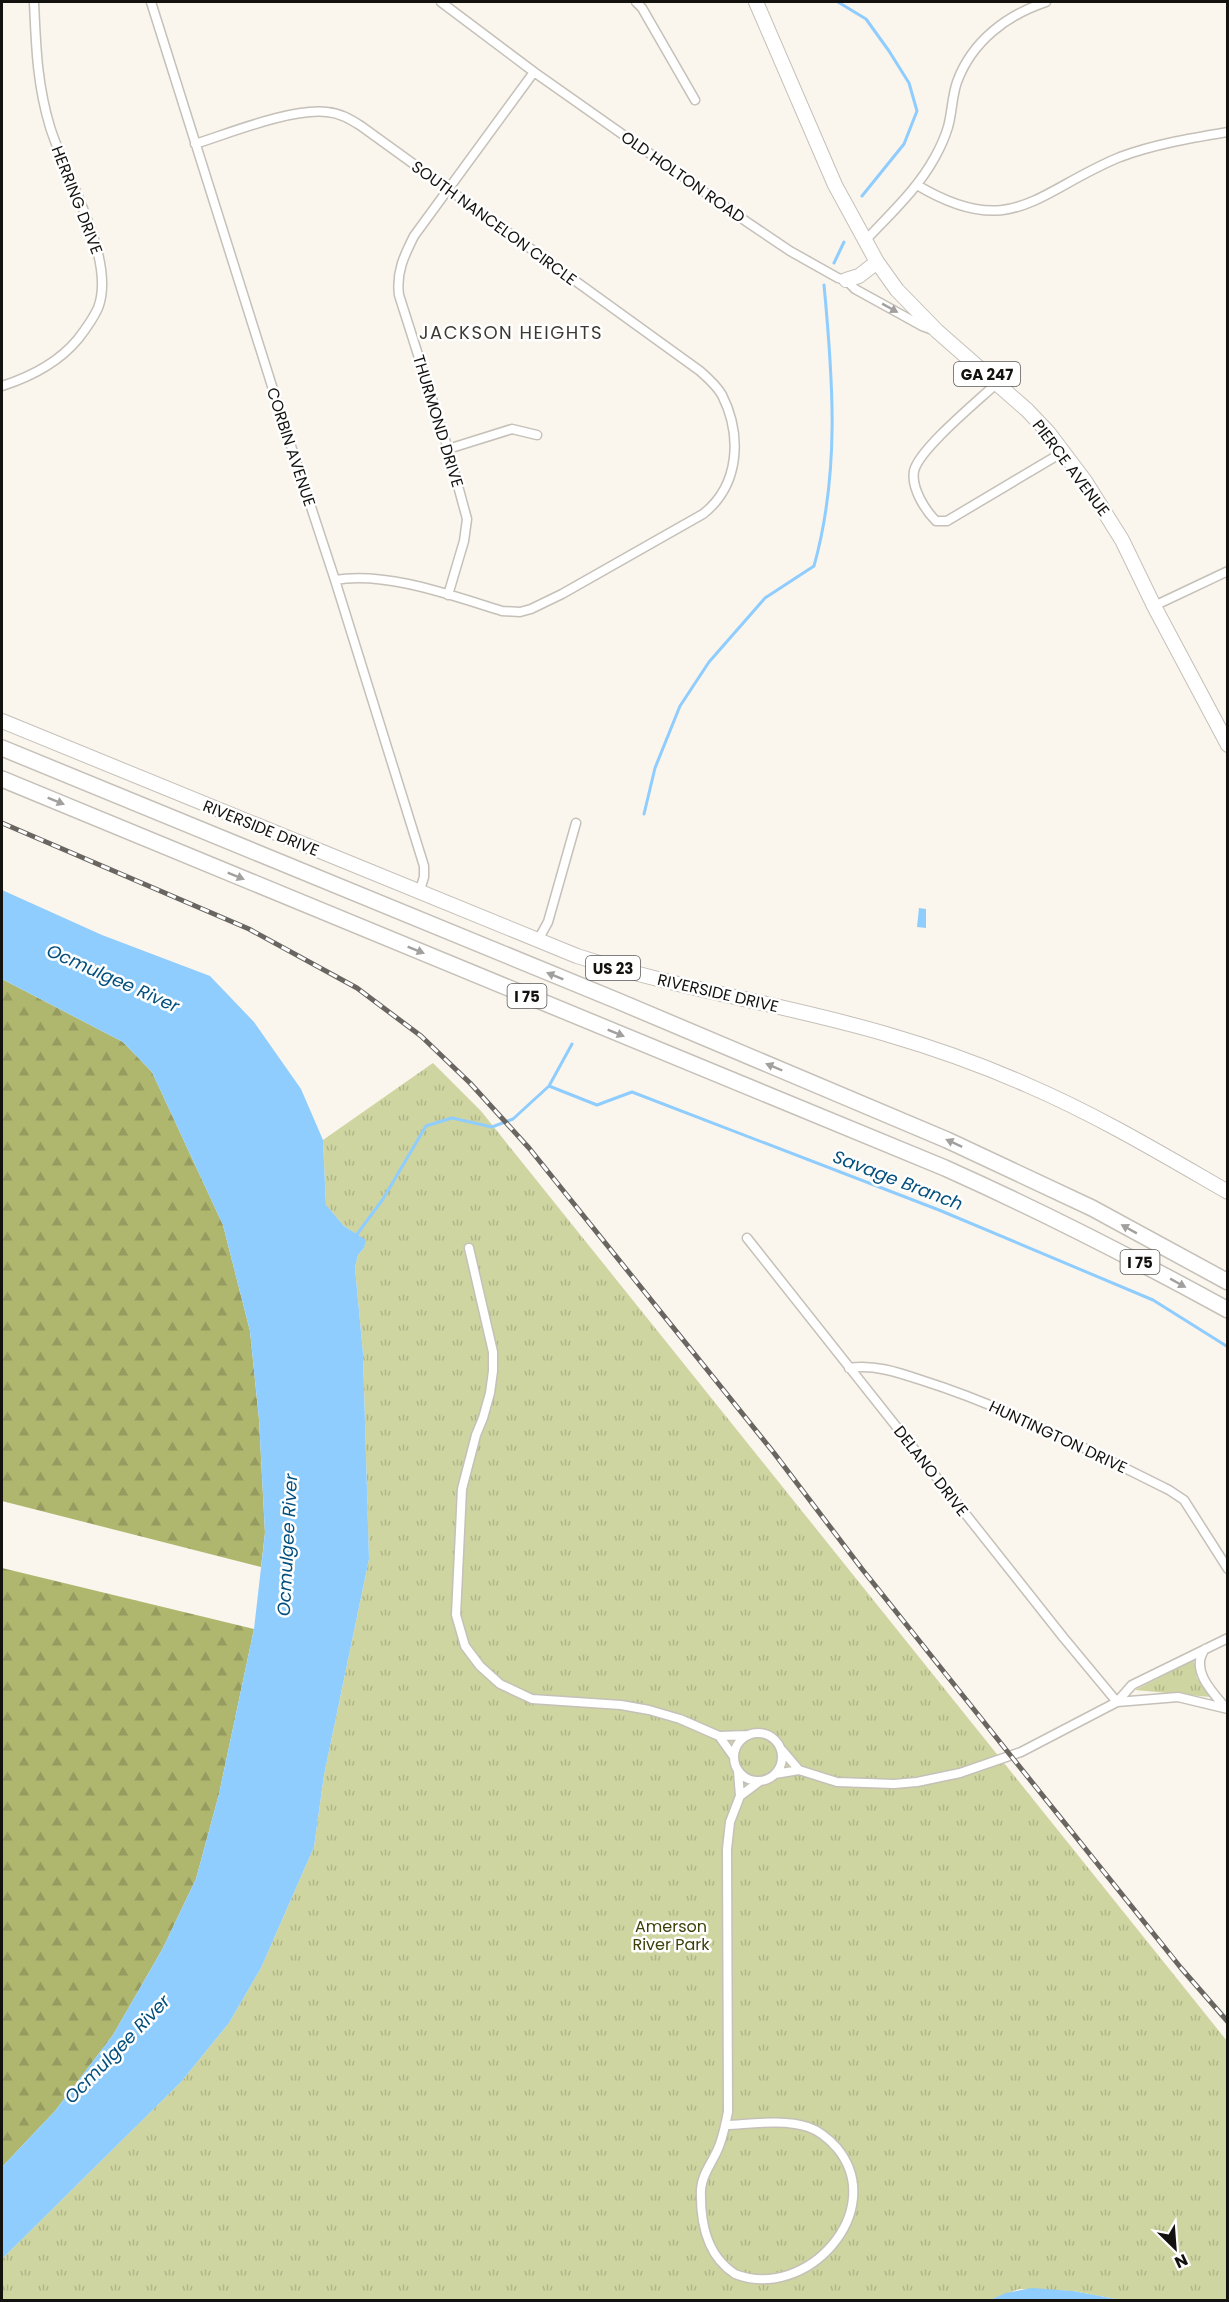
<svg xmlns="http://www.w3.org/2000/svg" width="1229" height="2302" viewBox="0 0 1229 2302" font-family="Poppins,sans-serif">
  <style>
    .forest { fill: url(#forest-firs) }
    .park { fill: url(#park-tufts) }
    .water { fill: #8fcdff }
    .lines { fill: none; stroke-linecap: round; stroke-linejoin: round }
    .stream { stroke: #8fcdff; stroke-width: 3 }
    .minor-casing { stroke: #c5c0b8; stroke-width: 11 }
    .primary-casing { stroke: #c5c0b8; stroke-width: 16 }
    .motorway-casing { stroke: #c5c0b8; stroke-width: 18 }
    .minor { stroke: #fff; stroke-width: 8 }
    .primary { stroke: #fff; stroke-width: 14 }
    .motorway { stroke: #fff; stroke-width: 15 }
    .rail-casing { stroke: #696661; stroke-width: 5 }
    .rail { stroke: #fff; stroke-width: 3; stroke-dasharray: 9; stroke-linecap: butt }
    .oneway { fill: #a1a09f }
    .labels { text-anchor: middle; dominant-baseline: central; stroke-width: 5; stroke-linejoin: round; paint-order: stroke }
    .shield { fill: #fff; stroke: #5a5957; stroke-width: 1.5 }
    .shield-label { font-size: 15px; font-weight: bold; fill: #13120f }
    .street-label { font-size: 16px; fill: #13120f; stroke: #fff }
    .park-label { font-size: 16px; fill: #3d4108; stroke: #fff }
    .neighbourhood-label { font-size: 18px; letter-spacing: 1.5px; fill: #3e3933; stroke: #fff }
    .water-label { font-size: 18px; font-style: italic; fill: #03507e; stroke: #fff }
  </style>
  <defs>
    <pattern id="forest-firs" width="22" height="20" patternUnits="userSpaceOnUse" patternTransform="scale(1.5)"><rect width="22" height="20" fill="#afb76f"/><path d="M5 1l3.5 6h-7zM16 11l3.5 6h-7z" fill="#969c5f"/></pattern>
    <pattern id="park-tufts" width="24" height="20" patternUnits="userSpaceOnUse" patternTransform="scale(1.5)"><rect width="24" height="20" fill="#ced5a0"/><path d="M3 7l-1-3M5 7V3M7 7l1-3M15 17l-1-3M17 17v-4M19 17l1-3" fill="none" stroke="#b0b689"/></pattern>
  </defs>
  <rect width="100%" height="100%" fill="#faf5ed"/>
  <!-- forest -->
  <path class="forest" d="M2,979L123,1042L152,1072L223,1225L250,1331L259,1419L265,1533L261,1567L2,1501Z
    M2,1568L254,1629L219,1794L196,1879L163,1948L113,2035L55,2111L2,2167Z"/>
  <!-- park -->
  <path class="park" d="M433,1063L481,1111L1227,2041V2300H1121L1073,2291L1019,2289L990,2300H2V2259L181,2082L229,2023L261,1968L314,1847L324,1775L369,1559L363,1353L355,1268L358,1255L364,1248L365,1240L344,1226L326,1205L323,1140Z
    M1194,1660L1197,1678L1210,1697L1135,1690Z"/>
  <!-- water -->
  <path class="water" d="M2,890L102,935L210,976L254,1022L301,1089L323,1140L326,1205L344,1226L366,1240L364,1248L358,1255L355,1268L363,1353L369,1559L324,1775L314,1847L261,1968L229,2023L181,2082L2,2259V2167L55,2111L113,2035L163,1948L196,1879L219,1794L254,1629L265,1533L259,1419L250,1331L223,1225L152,1072L123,1042L2,979Z
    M919,908L926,909V928L917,927Z
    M1032,2288L1073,2291L1121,2300H990L1006,2293Z"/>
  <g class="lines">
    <!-- stream -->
    <path class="stream" d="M838,2L866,19L889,51L909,83L917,111L904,144L862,196
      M834,263L844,242
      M644,814L655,768L680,706L709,662L765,598L814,566C840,473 833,380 824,285
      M549,1086L597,1105L632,1092L939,1210L1153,1300L1228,1347
      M355,1237L383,1199L426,1126L452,1118L492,1127L513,1119L549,1086L572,1044"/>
    <!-- minor casing -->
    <g class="minor-casing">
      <path id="minor" d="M151,2L288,437L335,580L424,866V877L419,893
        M441,2L534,72L747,222L790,251L838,278L846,280L855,289L922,326L933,330
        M636,2L642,8L695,100
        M195,144C230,133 291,108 327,112C340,113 350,119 361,126L700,371C708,378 717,386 722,395C742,435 740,485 703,514L562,594L531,609L520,612L502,611C453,596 386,571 335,580
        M917,185C1012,242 1037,191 1120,157C1155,144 1192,138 1228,132
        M864,242C889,215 917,190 935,157C940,148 945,137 948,127C952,113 952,96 957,82C972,41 1007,15 1046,2
        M997,383C979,400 919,449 914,471C911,488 925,510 936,521H947L1063,452
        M2,386C30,377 59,362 78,339C85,330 93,319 98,308C117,260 65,176 50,127C37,84 36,46 34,2
        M448,449L512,429L537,435
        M448,595L464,541L467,519L448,449L399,295C396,272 404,256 414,236L534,72
        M1154,606L1228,571
        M538,940L548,922L576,823
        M747,1238L1063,1637L1117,1702
        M469,1248L493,1352V1371L490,1393L483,1418L476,1435L462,1489L456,1615L465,1646L480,1666L500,1684L532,1699L621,1705L649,1710L680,1719L719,1736L748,1735
        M849,1368C873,1364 897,1372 921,1380C1007,1407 1088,1450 1169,1490L1184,1500L1228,1569
        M1205,1649C1190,1669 1211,1691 1225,1707
        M1117,1702L1178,1697L1228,1709
        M734 1757a24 24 0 1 1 48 0a24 24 0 1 1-48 0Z
        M719,1736L734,1757
        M782,1750L799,1770
        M775,1774L799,1770L837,1782L894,1784L917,1782L960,1773L1021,1752L1117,1702L1132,1685L1228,1638
        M740,1796L760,1781
        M726,2125C751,2124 783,2119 808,2127C820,2131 829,2139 837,2148C889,2211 806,2302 735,2274C706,2255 700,2222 701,2189C702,2175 711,2164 717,2151C723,2139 725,2125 728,2112L727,1849L730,1822L740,1796L738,1771"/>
    </g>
    <!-- primary casing -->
    <g class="primary-casing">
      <path id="primary" d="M756,2L835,185L877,262L897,290L937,331L1027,410L1048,432L1085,481L1122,540L1154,606L1228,745
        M846,280L859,276L877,262
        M2,721L577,956C678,989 784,1004 886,1034C934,1048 982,1065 1027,1085C1097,1115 1162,1154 1228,1192"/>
    </g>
    <!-- motorway casing -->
    <g class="motorway-casing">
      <path id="motorway" d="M2,748L618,1001L947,1140L1092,1208L1228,1282
        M2,779L945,1168C1041,1211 1135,1259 1228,1310"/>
    </g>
    <!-- minor -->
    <use href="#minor" class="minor"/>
    <!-- primary -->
    <use href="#primary" class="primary"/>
    <!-- motorway -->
    <use href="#motorway" class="motorway"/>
    <!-- rail casing -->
    <g class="rail-casing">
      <path id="rail" d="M2,823L249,929L357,988L421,1036L470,1083L529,1148L774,1453L862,1569L1011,1756L1181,1968L1228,2022"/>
    </g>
    <!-- rail -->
    <use href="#rail" class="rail"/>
  </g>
  <!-- one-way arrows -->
  <defs><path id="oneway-solid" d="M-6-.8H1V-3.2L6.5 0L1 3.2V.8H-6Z" transform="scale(1.5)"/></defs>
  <g class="oneway">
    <use href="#oneway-solid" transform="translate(890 308) rotate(29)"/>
    <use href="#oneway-solid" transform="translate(56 801) rotate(22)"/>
    <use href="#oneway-solid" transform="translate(236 876) rotate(22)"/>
    <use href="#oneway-solid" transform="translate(416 950) rotate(22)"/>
    <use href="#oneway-solid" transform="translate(555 976) rotate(-158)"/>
    <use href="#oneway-solid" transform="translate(616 1033) rotate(22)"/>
    <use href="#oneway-solid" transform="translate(774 1067) rotate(-157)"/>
    <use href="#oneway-solid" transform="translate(954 1143) rotate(-155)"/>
    <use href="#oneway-solid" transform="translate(1129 1229) rotate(-151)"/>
    <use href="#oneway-solid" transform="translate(1178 1283) rotate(29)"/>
  </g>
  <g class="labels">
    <!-- shield labels -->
    <g class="shield">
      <rect x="954" y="362" width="66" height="24" rx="4.5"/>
      <rect x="586" y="956" width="54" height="24" rx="4.5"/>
      <rect x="507.5" y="984" width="39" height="24" rx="4.5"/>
      <rect x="1120.5" y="1250" width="39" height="24" rx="4.5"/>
    </g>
    <g class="shield-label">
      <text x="987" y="374">GA 247</text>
      <text x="613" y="968">US 23</text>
      <text x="527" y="996">I 75</text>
      <text x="1140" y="1262">I 75</text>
    </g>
    <!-- street labels -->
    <g class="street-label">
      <text transform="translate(683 177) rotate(35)">OLD HOLTON ROAD</text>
      <text transform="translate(77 200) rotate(69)">HERRING DRIVE</text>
      <text transform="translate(494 223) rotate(36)">SOUTH NANCELON CIRCLE</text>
      <text transform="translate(438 421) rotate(73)">THURMOND DRIVE</text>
      <text transform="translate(291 447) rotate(72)">CORBIN AVENUE</text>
      <text transform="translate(1071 468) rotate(53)">PIERCE AVENUE</text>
      <text transform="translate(261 828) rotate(22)">RIVERSIDE DRIVE</text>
      <text transform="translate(718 993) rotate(13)">RIVERSIDE DRIVE</text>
      <text transform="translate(1058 1437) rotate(25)">HUNTINGTON DRIVE</text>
      <text transform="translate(931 1471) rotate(52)">DELANO DRIVE</text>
    </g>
    <!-- park labels -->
    <g class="park-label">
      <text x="671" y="1926">Amerson<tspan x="671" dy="18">River Park</tspan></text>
    </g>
    <!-- neighbourhood labels -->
    <g class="neighbourhood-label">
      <text x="511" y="332">JACKSON HEIGHTS</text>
    </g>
    <!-- water labels -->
    <g class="water-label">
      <text transform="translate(113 978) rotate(24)">Ocmulgee River</text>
      <text transform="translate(898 1180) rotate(21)">Savage Branch</text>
      <text transform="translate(287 1545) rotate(-87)">Ocmulgee River</text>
      <text transform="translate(117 2049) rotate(-46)">Ocmulgee River</text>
    </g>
  </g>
  <!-- border -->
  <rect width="1229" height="2302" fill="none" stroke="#13120f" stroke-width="6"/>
  <!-- north arrow -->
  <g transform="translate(1175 2248) rotate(155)" stroke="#ffffff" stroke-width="4.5" paint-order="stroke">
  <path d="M0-4.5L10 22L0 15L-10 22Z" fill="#13120f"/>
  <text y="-9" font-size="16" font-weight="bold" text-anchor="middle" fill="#13120f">N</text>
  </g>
</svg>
